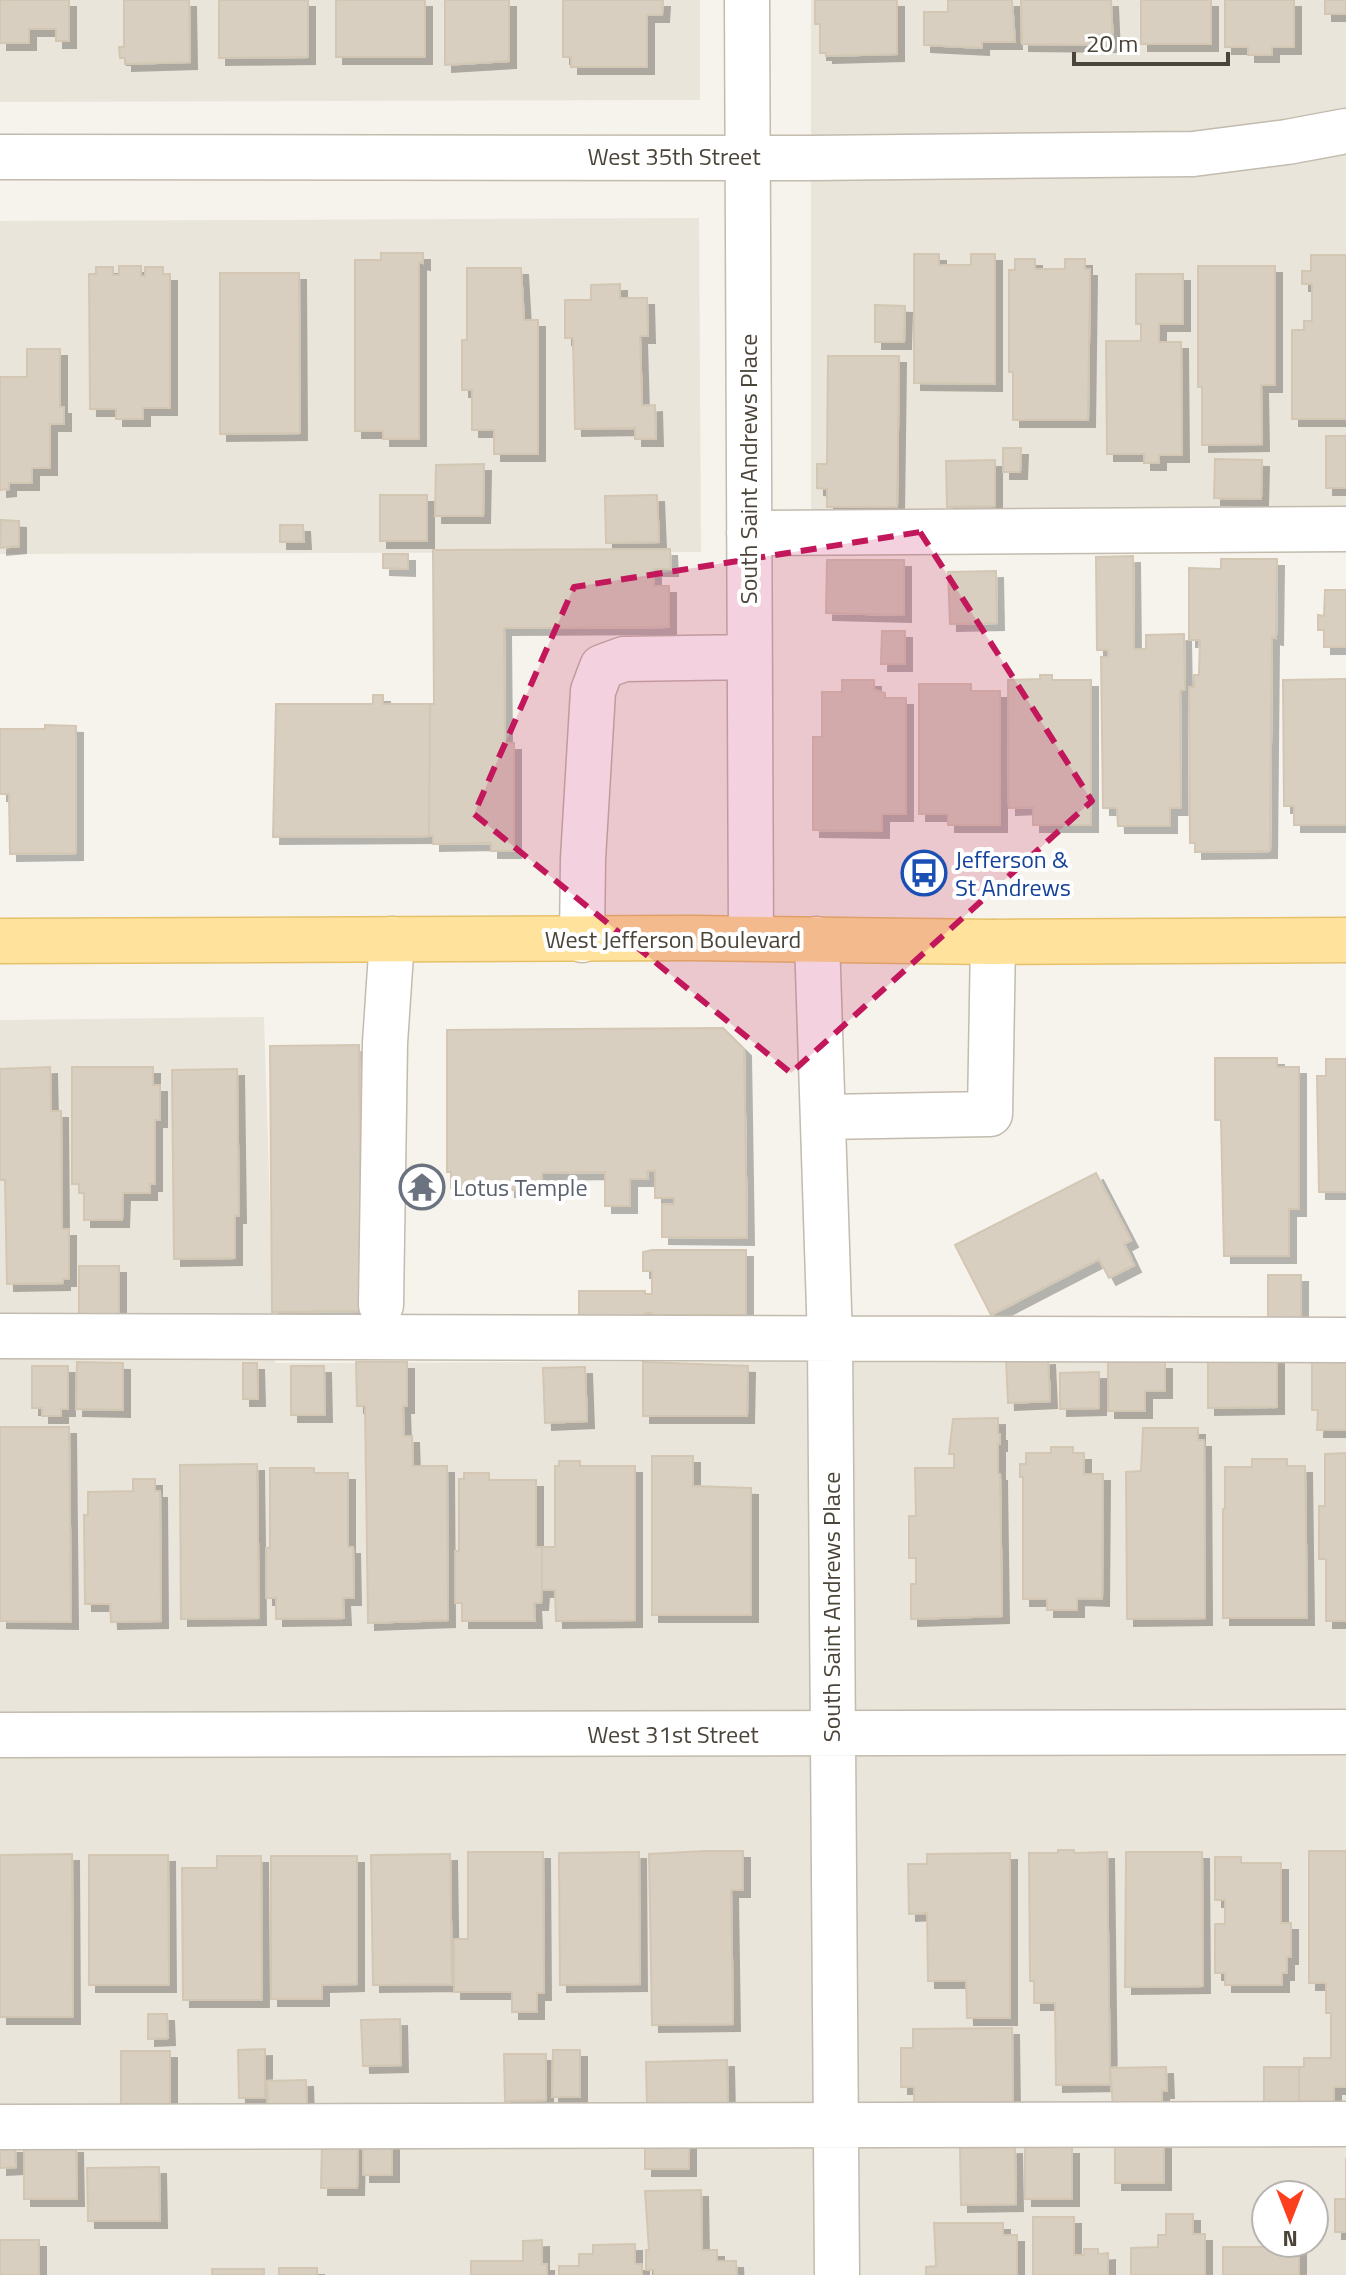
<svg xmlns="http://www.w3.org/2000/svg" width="1346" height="2275" viewBox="0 0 1346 2275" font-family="'Titillium Web',sans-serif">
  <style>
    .residential { fill: #eae5da; fill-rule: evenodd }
    .building { fill: #d8cfc1; stroke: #d3c7b4; stroke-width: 2; filter: url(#shadow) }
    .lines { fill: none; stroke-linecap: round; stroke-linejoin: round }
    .minor-casing { stroke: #c2bbae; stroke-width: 47 }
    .major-casing { stroke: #e6c16a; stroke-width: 47 }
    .minor { stroke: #fff; stroke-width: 44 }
    .major { stroke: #ffe39c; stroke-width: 44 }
    .marked { fill: #c2185b; fill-opacity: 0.2; stroke: #c2185b; stroke-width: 6; stroke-dasharray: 16 10; stroke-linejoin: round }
    .labels { text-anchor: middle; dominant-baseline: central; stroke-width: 8; stroke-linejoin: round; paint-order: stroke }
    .street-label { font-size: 24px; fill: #4b4439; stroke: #fff }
    .transit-label { font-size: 24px; fill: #164399; stroke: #fff; text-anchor: start }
    .worship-label { font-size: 24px; fill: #5b616d; stroke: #fff; text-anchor: start }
  </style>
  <defs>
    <filter id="shadow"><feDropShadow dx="7" dy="7" stdDeviation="0" flood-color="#0004"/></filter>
  </defs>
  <rect width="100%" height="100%" fill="#f6f3ec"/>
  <!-- residential -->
  <path class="residential" d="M0,0H700V100L0,102Z
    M811,0H1346V509L811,516Z
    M699,218L701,552L0,554V221Z
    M264,1017L275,1363L1346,1360V2275H0V1020ZM1266,2195H1314V2243H1266Z"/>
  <!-- building -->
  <path class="building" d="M0,0H69V41H56V29H29V43H0Z
    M124,0H189L190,62L125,64V58H120L119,47H124Z
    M219,0H308V57L219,58Z
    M336,0H425V57H336Z
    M445,0H509V61L445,65Z
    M563,0H663L662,15H647V67H571V57H563Z
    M815,0H897V54L826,56V53H820V24H815Z
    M948,0H1012L1015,42H982V48L924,45V12H948Z
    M1021,0H1111L1113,45L1022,44Z
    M1141,0H1211V44H1141Z
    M1225,0H1294V47H1272V55H1248V47H1225Z
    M1325,0H1346V14H1325Z
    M381,253H423V263L419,262V439H383V431H355V260H381Z
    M914,254H939V265H971V254H995V384L914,383Z
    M1311,255H1346V419H1292V330H1304V321H1312V284H1302V271H1311Z
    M1015,259H1035V269H1065V259H1085V269H1090L1088,420H1013V372H1009V270H1015Z
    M119,266H141V276H145V267H163V274H170V408H143V419H116V409H90L89,274H96V267H113V275H119Z
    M1198,266H1275V385H1261L1262,444L1202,445V387H1198Z
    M467,268H521L524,320H538V454H494V430H472V390H462V340H467Z
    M220,273H299L300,433L220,434Z
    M1136,274H1183V324H1159V342H1181L1182,455H1159V463H1144V454H1107L1106,341H1141V324H1136Z
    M620,284V298H647L648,336H640L642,406L655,405L656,439H635V428L575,429L573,338H565V300H591V285Z
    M875,305L905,306L904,342H875Z
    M27,349H60V407H64V424H50V468H32V483H9V489L0,490V377H27Z
    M828,356H899L897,507H827V489L817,488V464H827Z
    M1326,436H1346V488H1326Z
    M1003,448H1021L1020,472H1003Z
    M1215,459L1262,460L1261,499L1214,498Z
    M995,460V506L947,507L946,461Z
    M484,464L483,516H435L436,465Z
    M380,495H427V541H380Z
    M657,495L659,542L606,543L605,496Z
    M1,520L19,521V546L0,548Z
    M280,525H303L304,542H280Z
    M670,549L671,569H654V586H669V627L504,628L505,743H514V851H491V843L433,844V836H429L430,704H434L433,550Z
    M383,554H408V569L383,568Z
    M1133,556L1134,649H1146V635L1184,634L1185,690H1180L1181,808H1170V826H1118L1117,808H1103L1101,657H1108V650H1097L1096,557Z
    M1221,559H1277L1276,638L1272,637L1270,851L1195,852V843H1190L1189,687H1194V675H1199L1200,640H1189V568L1221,569Z
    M827,560H904V615L826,613Z
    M996,571L997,623L950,624L948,572Z
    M1325,590H1346V647H1324V630H1318V615L1324,616Z
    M882,631H905V664H881Z
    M1040,675H1052V680H1091V825H1033V807L1009,808L1008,680L1040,679Z
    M1346,679V825H1294V806H1284L1283,680Z
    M842,680H874V690L885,693V698H906V814H882V831L813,830V737H822V692H842Z
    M919,684H971V691H1000V825H948V814H919Z
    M373,695H383V704H430L429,836L273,837L276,704H373Z
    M45,725L76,726V853L10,854L9,794H0V729H45Z
    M723,1028L744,1049L747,1238L662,1237V1204L674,1205V1198H655V1171H647L648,1179H630V1206H605V1172L542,1173V1190H508V1182H481L482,1187L451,1188V1172H447V1030Z
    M359,1045L361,1311L272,1312L270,1046Z
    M1215,1058H1277V1067H1299V1209H1289V1256H1224L1221,1120H1215Z
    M1326,1059H1346V1192H1319L1317,1076H1326Z
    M50,1067L51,1111H61L62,1229H69V1279H63V1283L7,1284L5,1180H0V1069Z
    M72,1067H153V1085H160V1120H155V1184H150V1193H123L122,1220H84V1193H79V1184H72Z
    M237,1069L239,1216H235V1258L174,1259L172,1070Z
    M1096,1173L1131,1240L1124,1244L1134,1265L1109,1278L1099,1259L991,1315L955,1245Z
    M652,1250H746V1315H652V1313H645V1327H579V1291H645V1294H652V1271H643V1252Z
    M79,1266H119V1317H79Z
    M1268,1275H1301V1321H1268Z
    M1208,1356H1277V1407L1208,1408Z
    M1048,1358L1050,1401L1008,1403L1006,1360Z
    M1312,1359H1346V1430H1317L1318,1410H1312Z
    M77,1362L123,1363V1410L76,1409Z
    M356,1362H407V1406H403L404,1436H412L413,1466H447L448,1620L368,1623L365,1406H357Z
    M643,1362L748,1366L747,1416H643Z
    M1108,1362H1165V1391H1145V1411H1108Z
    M243,1363H257L258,1399H243Z
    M32,1366H68V1409H61V1416H42V1408H32Z
    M291,1366H324L325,1415H291Z
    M585,1367L587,1421L545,1423L543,1368Z
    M1099,1372V1408L1060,1409V1373Z
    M998,1418V1434H1000V1444H998V1474H1000L1002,1616L911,1619V1584H916V1558H909V1516H916L915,1468H954V1454H949L953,1419Z
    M0,1427H69L71,1622L0,1621Z
    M1143,1428H1198V1440H1204L1205,1618L1127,1619L1126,1472L1141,1471Z
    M1051,1447H1073V1453H1084V1474H1103L1102,1599L1077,1598V1610H1047V1599H1023V1477H1020V1464H1026V1453H1051Z
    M1346,1453V1621H1326V1559H1319V1506H1325V1454Z
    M652,1456H693V1486L751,1488V1615H652Z
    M1252,1459H1287V1466H1305L1307,1618H1223V1509H1225V1467H1252Z
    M559,1461H580V1466H635V1620L556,1621L555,1590H542V1547H555V1466H559Z
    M257,1464L259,1618L181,1619L180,1465Z
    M270,1468H314V1473H348V1547H353L354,1598H343L344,1618L276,1619V1598H266V1548H270Z
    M464,1473H489V1480H536V1547H542V1590L541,1603H534L535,1621H462V1603H455V1551H459V1479H464Z
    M133,1479H155V1491H160L161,1621L111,1622L110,1604H85L84,1515H88V1492L133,1491Z
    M1058,1850H1074V1853L1107,1852L1110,2084L1056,2085L1055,2003H1034V1981H1030L1029,1853H1058Z
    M705,1851H743V1890H731L733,2024L652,2025L649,1854Z
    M1309,1851H1346V2087H1334V2102H1303V2106H1299V2067H1304V2058H1331V2013H1326V1983H1309Z
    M468,1852H543L544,1993H537V2012H512V1992H454V1939H468Z
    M639,1852L640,1984L560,1985L559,1853Z
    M1126,1852H1202L1203,1986L1125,1987Z
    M1010,1853V2018H967L966,1981H928L927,1913L909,1914L908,1864H927V1854Z
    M72,1854L73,2017H0V1855Z
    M450,1854L452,1984L373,1985L371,1855Z
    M89,1855H168L169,1985H89Z
    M217,1856H261L262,2000H183L182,1868H217Z
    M271,1856H357V1984L322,1985V1999H271Z
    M1215,1857H1241V1863H1281V1923H1291V1957H1287V1973H1282V1985H1225V1973H1215V1924H1225V1900H1215Z
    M148,2014H167L168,2038L148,2039Z
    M400,2019L401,2065L363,2066L361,2020Z
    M1012,2028L1013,2105H914V2087H901V2048H913V2029Z
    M265,2049V2098H239L238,2050Z
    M553,2050H580V2097H552Z
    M121,2051H170V2104H121Z
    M504,2054H546V2100L505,2101Z
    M727,2060L728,2107H647L646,2062Z
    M1166,2067L1167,2091H1162V2107H1113L1110,2068Z
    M1264,2067H1299V2106H1264Z
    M306,2080L307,2108H268L267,2081Z
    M645,2138H689V2169H645Z
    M1115,2138H1164V2183H1115Z
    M363,2140H392V2175H363Z
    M322,2142H358L357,2188H321Z
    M0,2146H15L16,2167L0,2168Z
    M76,2146L77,2199H24V2147Z
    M1015,2147L1016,2204L961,2205L960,2148Z
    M1025,2147H1072V2199H1025Z
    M1346,2158V2232H1335V2199H1346Z
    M159,2167L160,2221H88L87,2168Z
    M701,2190L702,2250H717V2261H736L737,2275H654V2270H646V2250H649L645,2191Z
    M1166,2214H1193V2234H1205V2275H1131V2248L1158,2247V2235H1166Z
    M1033,2217H1074V2255H1084V2249H1098V2254L1108,2253V2275H1033Z
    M934,2223H1003V2235H1017V2275H926V2267L936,2266Z
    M0,2240H39V2275H0Z
    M542,2240V2264H547V2275H471V2261H523V2241Z
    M635,2244V2264H642V2275H559V2266H579V2254H593V2245Z
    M1223,2247H1299V2275H1223Z
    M279,2268H317V2275H279Z
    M212,2269H264V2275H212Z"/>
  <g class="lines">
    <!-- minor casing -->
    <g class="minor-casing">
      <path id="minor" d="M747,0L751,938
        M0,157L811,158L1193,154L1287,142L1346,131
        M749,533L1346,529
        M817,939L830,1340L837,2275
        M582,940L583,859L593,691L602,667L624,659L749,657
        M824,1117L990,1114L993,942
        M381,1305L385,1043L392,939
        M0,1336L1346,1340
        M0,1735L1346,1732
        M0,2127L1346,2124"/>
    </g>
    <!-- major casing -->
    <g class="major-casing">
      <path id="major" d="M0,941L691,938L993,942L1346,940"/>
    </g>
    <!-- minor -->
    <use href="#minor" class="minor"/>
    <!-- major -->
    <use href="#major" class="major"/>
  </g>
  <!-- marked area -->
  <path class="marked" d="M920,532L1092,801L791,1073L474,814L574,587Z"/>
  <!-- icons -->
  <defs>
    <g id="bus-ring" transform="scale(2.3)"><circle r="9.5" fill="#fff" stroke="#1a4fb4" stroke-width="1.5"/><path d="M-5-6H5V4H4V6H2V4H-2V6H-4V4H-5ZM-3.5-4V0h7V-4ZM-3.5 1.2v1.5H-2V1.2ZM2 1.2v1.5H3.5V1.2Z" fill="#1a4fb4"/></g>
    <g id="temple-ring" transform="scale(2.3)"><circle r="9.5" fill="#fff" stroke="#6b7280" stroke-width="1.5"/><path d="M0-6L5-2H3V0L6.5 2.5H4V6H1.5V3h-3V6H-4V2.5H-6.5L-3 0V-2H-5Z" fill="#6b7280"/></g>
  </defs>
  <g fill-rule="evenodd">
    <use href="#bus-ring" x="924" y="873"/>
    <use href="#temple-ring" x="422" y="1187"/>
  </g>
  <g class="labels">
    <!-- street labels -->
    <g class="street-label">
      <text x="674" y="156">West 35th Street</text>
      <text transform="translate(748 469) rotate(-90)">South Saint Andrews Place</text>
      <text x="673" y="939">West Jefferson Boulevard</text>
      <text transform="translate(831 1607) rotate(-90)">South Saint Andrews Place</text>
      <text x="673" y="1734">West 31st Street</text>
    </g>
    <!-- transit labels -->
    <g class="transit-label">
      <text x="955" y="859">Jefferson &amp;<tspan x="955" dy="28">St Andrews</tspan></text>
    </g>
    <!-- worship labels -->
    <g class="worship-label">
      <text x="453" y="1187">Lotus Temple</text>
    </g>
  </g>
  <!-- north arrow -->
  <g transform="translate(1290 2219) rotate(180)"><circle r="38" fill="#ffffff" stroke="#b7b4b0" stroke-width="2"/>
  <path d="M0-6L14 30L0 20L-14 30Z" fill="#fc3f1d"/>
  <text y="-12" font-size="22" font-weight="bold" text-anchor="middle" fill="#4b4439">N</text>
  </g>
  <!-- scale -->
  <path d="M1074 52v12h154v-12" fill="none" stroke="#4b4439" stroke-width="4"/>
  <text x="1086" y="52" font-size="24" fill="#4b4439" stroke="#ffffff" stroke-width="6" paint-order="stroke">20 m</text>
</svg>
